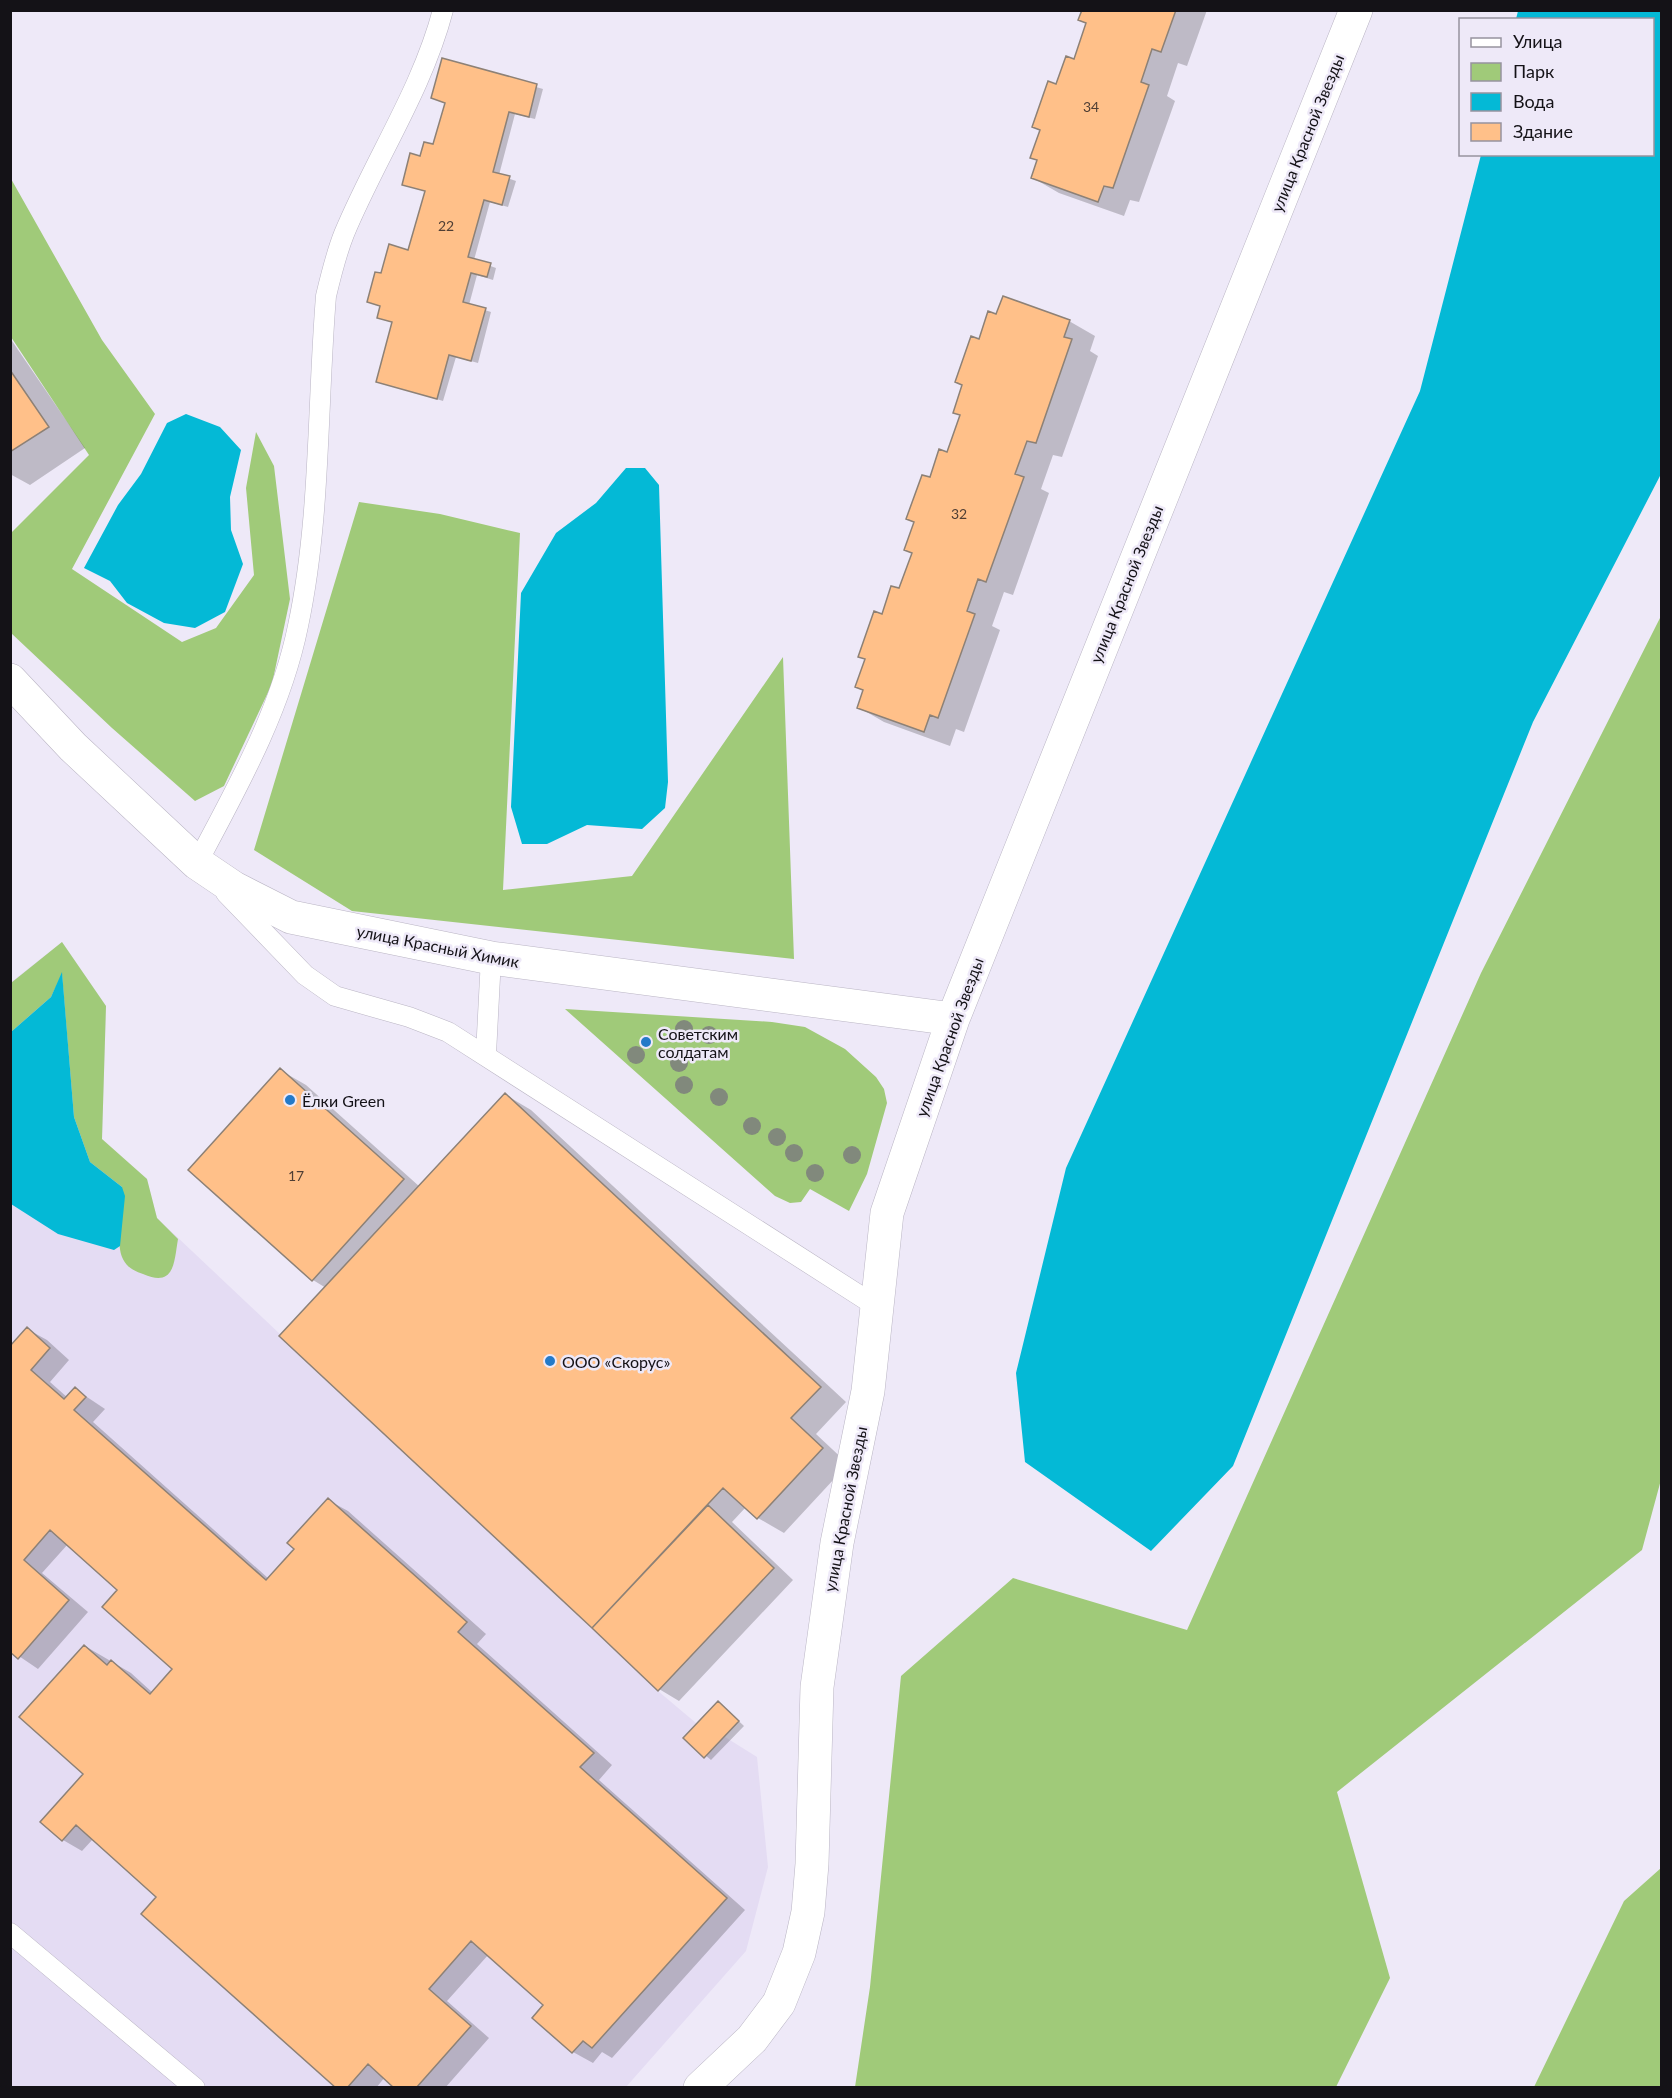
<svg xmlns="http://www.w3.org/2000/svg" width="1672" height="2098" viewBox="0 0 1672 2098" font-family="Lato,sans-serif">
  <style>
    .built { fill: #e4dcf3 }
    .green { fill: #a0ca79 }
    .water { fill: #04b9d6 }
    .shadow { fill: #0003 }
    .building { fill: #ffc089; stroke: #8d8176; stroke-width: 1.5 }
    .lines { fill: none; stroke-linecap: round; stroke-linejoin: round }
    .service-casing { stroke: #bab5c4; stroke-width: 21 }
    .tertiary-casing { stroke: #bab5c4; stroke-width: 34 }
    .service { stroke: #fff; stroke-width: 20 }
    .tertiary { stroke: #fff; stroke-width: 33 }
    .tree { fill: #81897c }
    .poi-dot { fill: #247ac8; stroke: #eee9f8; stroke-width: 2 }
    .labels { text-anchor: middle; dominant-baseline: central; stroke-width: 5; stroke-linejoin: round; paint-order: stroke }
    .number-label { font-size: 14px; fill: #4f3e34 }
    .street-label { font-size: 16px; fill: #141217; stroke: #eee9f8 }
    .poi-label { font-size: 16px; fill: #141217; stroke: #eee9f8; text-anchor: start }
  </style>
  <rect width="100%" height="100%" fill="#eee9f8"/>
  <!-- built -->
  <path class="built" d="M62,942L106,1006L102,1140L147,1179L157,1218L658,1691L696,1723L718,1701L739,1721L725,1737L757,1757L768,1867L746,1951L626,2087L11,2088L10,983Z"/>
  <!-- green -->
  <path class="green" d="M10,177L102,340L155,414L72,569L182,642L216,628L254,575L246,488L256,432L274,466L290,599L272,684L224,786L195,801L112,728L11,633V533L89,455L11,337Z
    M359,502L440,514L520,533L503,890L632,876L783,657L794,959L352,911L254,850Z
    M1661,616L1662,1476L1642,1550L1337,1792L1390,1978L1336,2087H855L870,1987L901,1676L1013,1578L1187,1630L1481,973Z
    M62,942L106,1006L102,1139L147,1179L157,1218L178,1239C174,1262 175,1288 143,1274C134,1271 126,1267 122,1257C116,1242 121,1205 122,1187L90,1162L74,1117L62,974L51,997L11,1032V983Z
    M565,1009L772,1022L805,1027L845,1049L876,1077L884,1089L887,1103L867,1174L849,1211L810,1189L801,1202L790,1203L775,1196Z
    M1661,1868V2087H1534L1624,1901Z"/>
  <!-- water -->
  <path class="water" d="M1518,11H1661V474L1533,722L1233,1466L1151,1551L1025,1462L1016,1373L1066,1168L1420,391L1481,155L1652,154V20L1516,19Z
    M186,414L220,427L241,450L230,497L231,530L243,564L225,612L195,628L164,623L127,603L110,581L84,568L118,505L141,474L167,423Z
    M626,468H645L659,485L668,782L665,808L642,829L587,825L547,844H522L511,807L521,593L556,533L596,503Z
    M62,972L74,1117L90,1162L122,1187L125,1196L120,1246L114,1250L58,1234L11,1204V1032L51,997Z"/>
  <!-- shadow -->
  <path class="shadow" d="M1083,10H1207L1187,66L1178,63L1167,96L1175,101L1139,202L1130,200L1124,216L1059,193L1033,178L1057,86L1074,61L1087,24Z
    M443,60L543,89L535,119L515,114L499,175L516,181L508,207L490,202L474,260L496,268L493,280L477,275L469,305L491,312L478,363L456,357L443,401L377,381L393,323L378,318L381,307L368,301L382,275L409,252L426,192L403,184L421,157L434,146L446,103L432,98Z
    M997,316L1069,321L1095,336L1090,351L1098,356L1062,457L1053,455L1041,489L1049,493L1013,595L1004,592L992,626L1000,630L964,732L956,729L950,746L884,722L858,707L864,691L857,687L867,660L859,656L900,590L913,554L906,550L915,523L908,519L948,453L961,416L954,412L980,341Z
    M10,338L85,448L30,485L10,474Z
    M280,1070L306,1085L420,1187L506,1095L531,1110L846,1402L816,1434L848,1464L784,1533L758,1518L746,1507L732,1522L793,1580L679,1701L659,1689L281,1336L326,1288L313,1280L190,1170Z
    M27,1329L47,1340L69,1360L50,1382L68,1398L75,1389L105,1409L93,1422L269,1579L296,1549L328,1500L348,1511L486,1634L477,1644L612,1765L599,1780L745,1910L612,2058L602,2052L593,2063L573,2052L534,2017L545,2005L489,1954L447,2001L489,2038L445,2088H396L385,2077L376,2088H338L158,1897L93,1839L82,1851L63,1840L85,1774V1646L131,1673L153,1693L174,1669L119,1589L68,1544L42,1573L88,1612L38,1669L10,1650V1344L13,1346Z
    M724,1707L744,1726L711,1760L685,1738Z"/>
  <!-- building -->
  <path class="building" d="M1082,10H1176L1161,52L1152,49L1141,82L1149,85L1113,188L1104,186L1098,202L1031,178L1037,160L1030,158L1040,130L1032,127L1048,81L1056,84L1066,56L1074,59L1086,23L1078,20Z
    M442,58L537,84L529,117L509,112L493,172L510,176L502,205L484,200L468,257L491,263L487,277L471,273L463,302L486,308L471,361L449,355L437,399L376,382L392,322L377,318L380,306L367,302L375,272L381,273L389,244L408,250L425,191L402,185L410,153L420,156L424,142L433,144L445,103L431,98Z
    M1003,296L1070,320L1064,337L1072,339L1036,443L1027,441L1015,474L1024,477L986,582L978,579L967,611L975,614L938,718L930,715L924,732L857,708L863,690L855,687L865,659L858,657L874,611L882,614L891,586L899,588L912,553L904,550L914,522L906,519L922,475L930,477L939,449L947,452L960,415L953,413L962,385L955,382L971,336L979,339L988,311L996,314Z
    M10,370L49,427L10,452Z
    M280,1068L404,1179L312,1281L188,1170Z
    M505,1093L821,1387L791,1418L823,1448L757,1519L723,1488L592,1628L279,1336Z
    M27,1327L50,1348L31,1370L64,1399L75,1387L86,1397L74,1410L266,1580L294,1549L287,1543L328,1498L467,1622L458,1632L594,1753L580,1767L727,1898L592,2048L583,2041L572,2053L532,2018L543,2005L471,1941L429,1989L471,2026L416,2088H394L368,2064L347,2088H336L141,1914L156,1897L76,1825L62,1841L40,1822L83,1774L19,1717L84,1645L107,1665L111,1660L150,1694L172,1669L102,1607L117,1590L50,1530L24,1560L69,1600L18,1659L10,1652V1346Z
    M708,1505L774,1568L658,1691L592,1628Z
    M718,1701L739,1721L704,1758L683,1738Z"/>
  <g class="lines">
    <!-- service casing -->
    <g class="service-casing">
      <path id="service" d="M204,870L197,863C237,788 281,710 298,626C321,518 317,405 326,296C331,275 336,254 344,234C375,159 422,90 443,10
        M226,893L305,975L335,996L409,1017L448,1032L879,1308
        M486,1054L491,958
        M10,1933L195,2088"/>
    </g>
    <!-- tertiary casing -->
    <g class="tertiary-casing">
      <path id="tertiary" d="M10,680L73,747L197,863L234,888L291,917L491,958L953,1019
        M700,2088L752,2039L779,2003L799,1953L808,1912L812,1864L817,1687L837,1543L868,1391L887,1213L953,1019L1356,10"/>
    </g>
    <!-- service -->
    <use href="#service" class="service"/>
    <!-- tertiary -->
    <use href="#tertiary" class="tertiary"/>
  </g>
  <!-- trees -->
  <g class="tree">
    <circle cx="684" cy="1029" r="9"/>
    <circle cx="709" cy="1035" r="9"/>
    <circle cx="636" cy="1055" r="9"/>
    <circle cx="679" cy="1063" r="9"/>
    <circle cx="684" cy="1085" r="9"/>
    <circle cx="719" cy="1097" r="9"/>
    <circle cx="752" cy="1126" r="9"/>
    <circle cx="777" cy="1137" r="9"/>
    <circle cx="794" cy="1153" r="9"/>
    <circle cx="852" cy="1155" r="9"/>
    <circle cx="815" cy="1173" r="9"/>
  </g>
  <!-- markers -->
  <g class="poi-dot">
    <circle cx="646" cy="1042" r="6"/>
    <circle cx="290" cy="1100" r="6"/>
    <circle cx="550" cy="1361" r="6"/>
  </g>
  <g class="labels">
    <!-- number labels -->
    <g class="number-label">
      <text x="1091" y="106">34</text>
      <text x="446" y="225">22</text>
      <text x="959" y="513">32</text>
      <text x="296" y="1175">17</text>
    </g>
    <!-- street labels -->
    <g class="street-label">
      <text transform="translate(1307 133) rotate(-68)">улица Красной Звезды</text>
      <text transform="translate(1126 584) rotate(-68)">улица Красной Звезды</text>
      <text transform="translate(438 946) rotate(11)">улица Красный Химик</text>
      <text transform="translate(949 1037) rotate(-70)">улица Красной Звезды</text>
      <text transform="translate(845 1509) rotate(-79)">улица Красной Звезды</text>
    </g>
    <!-- poi labels -->
    <g class="poi-label">
      <text x="658" y="1033">Советским<tspan x="658" dy="18">солдатам</tspan></text>
      <text x="302" y="1100">Ёлки Green</text>
      <text x="562" y="1361">ООО «Скорус»</text>
    </g>
  </g>
  <!-- border -->
  <rect width="1672" height="2098" fill="none" stroke="#141217" stroke-width="24"/>
  <!-- legend -->
  <rect x="1459" y="18" width="195" height="138" fill="#eee9f8" stroke="#97939e" stroke-width="1.5"/>
  <rect x="1471" y="38" width="30" height="9" fill="#ffffff" stroke="#97939e" stroke-width="1.5"/>
  <text x="1513" y="48" font-size="18" fill="#141217">Улица</text>
  <rect x="1471" y="63" width="30" height="18" fill="#a0ca79" stroke="#97939e" stroke-width="1.5"/>
  <text x="1513" y="78" font-size="18" fill="#141217">Парк</text>
  <rect x="1471" y="93" width="30" height="18" fill="#04b9d6" stroke="#97939e" stroke-width="1.5"/>
  <text x="1513" y="108" font-size="18" fill="#141217">Вода</text>
  <rect x="1471" y="123" width="30" height="18" fill="#ffc089" stroke="#97939e" stroke-width="1.5"/>
  <text x="1513" y="138" font-size="18" fill="#141217">Здание</text>
</svg>
